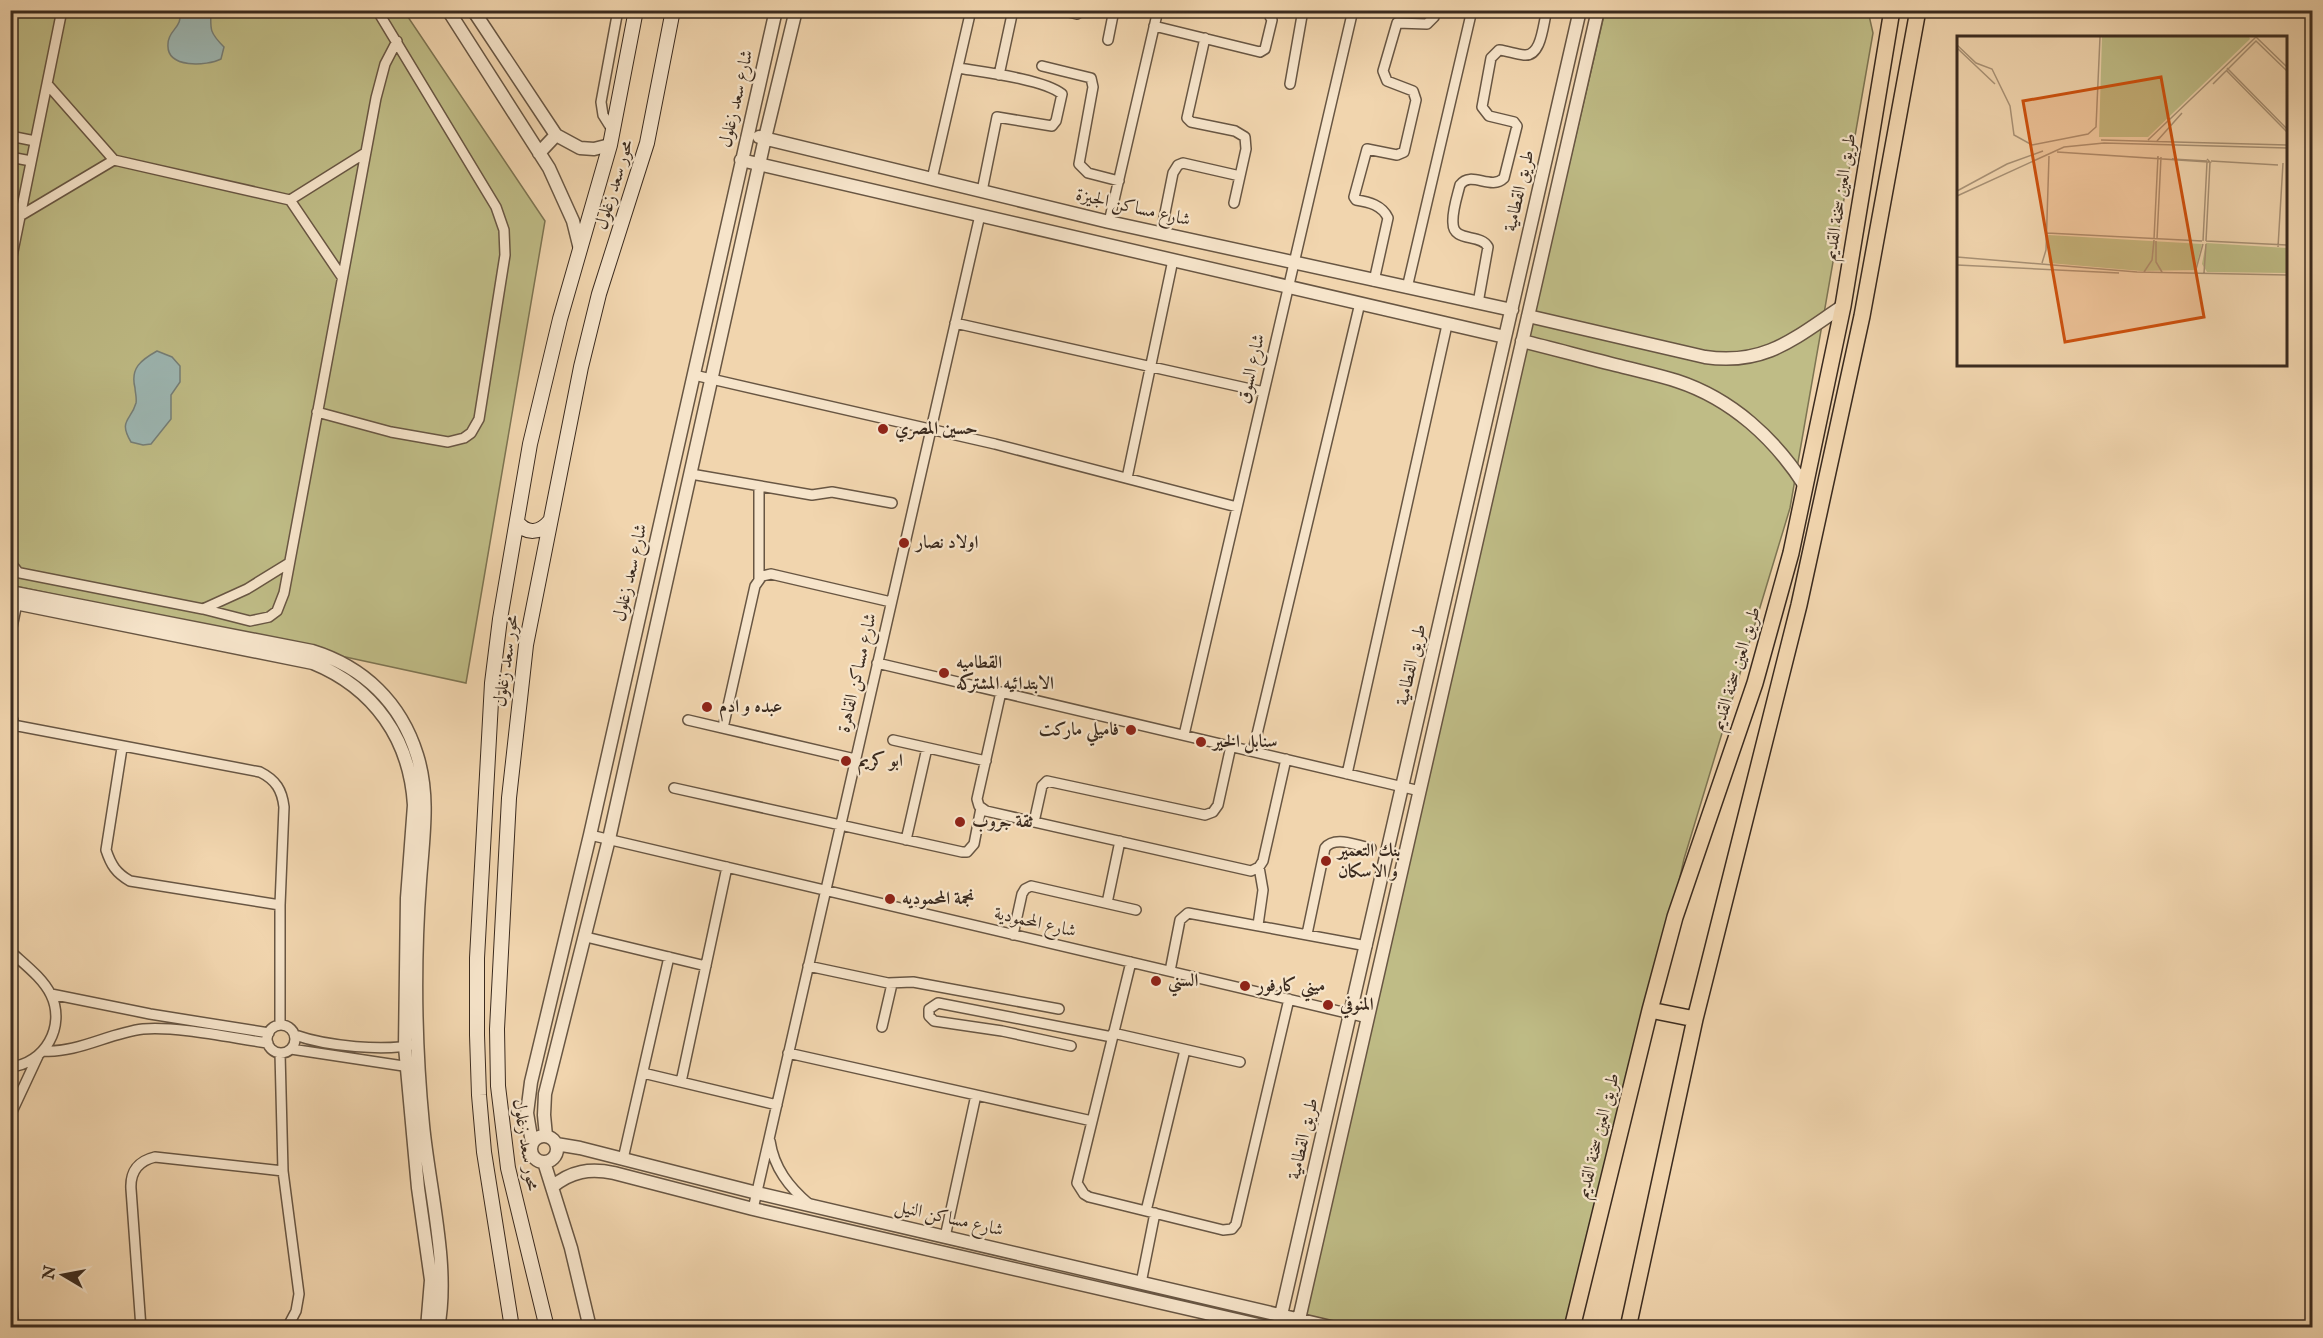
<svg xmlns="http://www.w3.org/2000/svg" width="2323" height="1338" viewBox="0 0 2323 1338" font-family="'IM FELL English',Amiri,serif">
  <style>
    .green { fill: #bfbc86; stroke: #7d7452; stroke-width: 1.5 }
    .water { fill: #9db7b3; stroke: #767f78; stroke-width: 1.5 }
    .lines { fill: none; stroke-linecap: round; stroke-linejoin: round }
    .minor-casing { stroke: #685643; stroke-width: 12 }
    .tertiary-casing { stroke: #685643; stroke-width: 15 }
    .secondary-casing { stroke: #3b2b1f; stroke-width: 16 }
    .primary-casing { stroke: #3b2b1f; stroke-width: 18 }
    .minor { stroke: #f6e4ca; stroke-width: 9 }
    .tertiary { stroke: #f6e4ca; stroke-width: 12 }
    .secondary { stroke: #f6e4ca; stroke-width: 14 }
    .primary { stroke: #f1d5ae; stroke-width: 15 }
    .poi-dot { fill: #8f2418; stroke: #f6e4ca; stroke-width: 2 }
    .labels { text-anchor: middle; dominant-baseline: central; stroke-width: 4.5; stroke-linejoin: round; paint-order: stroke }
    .street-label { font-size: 18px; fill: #3b2b1f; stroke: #f6e4ca }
    .poi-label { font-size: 18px; font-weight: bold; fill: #3b2b1f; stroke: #f6e4ca; text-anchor: start }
    .inset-road { fill: none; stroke: #a89175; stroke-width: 1.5 }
    .view { fill: #ce520f; fill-opacity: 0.15; stroke: #ce520f; stroke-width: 3 }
    .inset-edge { fill: none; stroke: #3b2b1f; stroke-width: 3 }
  </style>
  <rect width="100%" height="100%" fill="#f1d5ae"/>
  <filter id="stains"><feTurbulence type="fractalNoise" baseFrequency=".00333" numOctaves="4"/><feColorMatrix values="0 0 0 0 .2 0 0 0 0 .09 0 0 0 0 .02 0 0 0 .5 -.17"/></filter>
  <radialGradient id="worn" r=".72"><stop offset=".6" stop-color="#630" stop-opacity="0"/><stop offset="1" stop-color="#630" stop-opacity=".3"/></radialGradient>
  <!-- green -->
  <path class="green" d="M11,11H404L545,221L466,683L11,585Z
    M1605,11H1868L1873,33L1790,508L1684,859L1650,1010L1567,1327L1335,1328L1299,1319Z"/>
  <!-- water -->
  <path class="water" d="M179,11H211C210,30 210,33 224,47L221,59C207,66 166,69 168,44C168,29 184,28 179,11Z
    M157,351L172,357L180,366V382L171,395V419L151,444L143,445L131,442C118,420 131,421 136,403C137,398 135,392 135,388C130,368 141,360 157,351Z"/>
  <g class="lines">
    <!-- minor casing -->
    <g class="minor-casing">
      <path id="minor" d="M1060,10L1077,14L1083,10
        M1154,26L1260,52L1265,49L1272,20L1268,13L1258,10
        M1205,38L1187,118L1191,122L1235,131L1245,137L1246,149L1234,203
        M1108,40L1114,10
        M1042,66L1091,78L1093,87L1079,164L1088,173L1119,181
        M958,68C982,72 1043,79 1062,94L1056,121L1052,126L997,117L982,191
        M999,75L1013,10
        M1290,84L1303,10
        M48,85L114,160L290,200L342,277
        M613,131L603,115L601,102L618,10
        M10,136L35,141
        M10,157L31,161
        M932,179L971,10
        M290,200L365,153
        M20,216L114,160
        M1109,222L1158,10
        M1161,233L1173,173L1178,165L1183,163L1240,176
        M10,266L62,10
        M1374,281L1388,218C1382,205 1369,202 1356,200L1354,197L1367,149L1397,155L1404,152L1416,100L1413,91L1387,81L1383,71L1397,23L1427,24L1434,17L1436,10
        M1407,288L1472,10
        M1478,303L1488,247C1481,233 1453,243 1453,223C1452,211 1457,197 1460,185C1471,170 1491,191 1504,178L1517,126L1514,122L1489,116L1482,107L1491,58L1499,50C1508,51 1515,54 1524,55C1542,57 1543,23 1547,10
        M955,323L1264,392
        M694,375L995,444L1237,507
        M317,412L391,432L448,442L464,438L471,433L479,419L505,255L504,230L496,207L377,10
        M691,474L812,495L832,492L892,503
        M1127,478L1173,260
        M759,486V579
        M10,562L18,572
        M10,571L203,609L250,621L269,617L277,611L284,593L376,98L385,64L397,41
        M203,609L247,589L289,563
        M10,637L18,598
        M877,663L1420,791
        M1001,692L977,799L979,806L986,811L1251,871L1259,867L1263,861L1286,759
        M10,713L13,720L11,730
        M688,720L855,759
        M13,725L260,772C276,780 282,790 284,807L280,905V1025
        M723,728L755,586L762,576L771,574L891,602
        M1184,735L1353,10
        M893,740L986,761
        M122,748L106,850C111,865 116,873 130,881L280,905
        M1253,751L1360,303
        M1347,774L1447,325
        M674,788L962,852H967L974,844L981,808
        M1034,822L1042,786L1047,781L1205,815L1213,812L1218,805L1231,746
        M590,835L1368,1018
        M906,840L927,748
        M1107,903L1120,841
        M1258,925L1263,890L1259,867
        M1307,934L1325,848C1335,835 1357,846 1371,848
        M1013,935L1022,894L1025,889L1031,886L1136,910
        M586,937L706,966
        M10,951C24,964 43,978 51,995C66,1026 45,1064 10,1067
        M1131,962L1077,1183L1084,1194L1089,1197L1223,1230L1232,1229L1236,1224L1289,999
        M808,966L888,983L913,982L1059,1009
        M1170,971L1180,920L1188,913L1367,946
        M51,994L150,1014L269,1033
        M267 1039a14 14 0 1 1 28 0a14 14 0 1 1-28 0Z
        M882,1027L892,984
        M1113,1033L1240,1062
        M295,1035C326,1046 385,1052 417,1044
        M1071,1046L1002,1031L934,1021L929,1016V1009L938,1003L1112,1037
        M291,1049L410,1067
        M44,1051C78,1053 109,1033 143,1029C178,1026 232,1038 268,1043
        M280,1053L283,1171L299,1294L296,1311L287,1328
        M788,1053L1092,1121
        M643,1073L777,1105
        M681,1082L727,867
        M10,1116L38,1056
        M770,1141C774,1168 789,1187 809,1204
        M623,1159L669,957
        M753,1209L980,215
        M1146,1211L1185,1050
        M945,1237L976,1095
        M1141,1283L1155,1213
        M10,1285L14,1328
        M141,1328L131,1189C130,1172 138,1161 155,1157L283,1171"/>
    </g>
    <!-- tertiary casing -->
    <g class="tertiary-casing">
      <path id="tertiary" d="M448,10L549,168L573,221L580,249
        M473,10L556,135L580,148L594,149L610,145
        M759,137L1109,222L1512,310
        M539,153L556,135
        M741,160L1505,337
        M1528,316L1705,357C1766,366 1796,337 1843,306
        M1522,341C1555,349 1587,358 1620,366C1639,371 1658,375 1677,381C1732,399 1775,439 1805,486
        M10,592L312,651C364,667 401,703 417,755C430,796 423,838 420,881C414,962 415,1044 423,1125C429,1188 450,1266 438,1328
        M10,602L313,663C374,688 410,739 414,805L407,898L405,1047L418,1188L431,1280L427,1328
        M546,1136L544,1115L545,1094L609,839L765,138L796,10
        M531 1149a13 13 0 1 1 26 0a13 13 0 1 1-26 0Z
        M532,1143L527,1113L531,1082L590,835L776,10
        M556,1144L580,1148L757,1193L1335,1328
        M544,1162L571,1248L590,1328
        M552,1187C571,1171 590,1168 614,1173L753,1209L1271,1328
        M1278,1328L1580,10
        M1297,1328L1598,10"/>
    </g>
    <!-- secondary casing -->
    <g class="secondary-casing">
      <path id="secondary" d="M517,522C527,535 540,533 550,521
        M512,1328L484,1152L479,1095L477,1035V958L492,683L500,619L530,444L560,319L610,145L636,10
        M547,1328L508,1168L498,1086L497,1029L509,798L526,645L581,367L599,294L647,143L673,10"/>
    </g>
    <!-- primary casing -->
    <g class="primary-casing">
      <path id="primary" d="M1650,1010L1695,1019
        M1572,1328L1650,1010L1675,917L1755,683L1791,553L1843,306L1892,10
        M1628,1328L1695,1019L1799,605L1862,316L1918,10"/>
    </g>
    <!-- minor -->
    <use href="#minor" class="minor"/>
    <!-- tertiary -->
    <use href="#tertiary" class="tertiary"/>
    <!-- secondary -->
    <use href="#secondary" class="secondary"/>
    <!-- primary -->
    <use href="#primary" class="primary"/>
  </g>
  <!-- markers -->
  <g class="poi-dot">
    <circle cx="883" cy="429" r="6"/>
    <circle cx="904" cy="543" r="6"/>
    <circle cx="944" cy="673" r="6"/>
    <circle cx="707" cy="707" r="6"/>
    <circle cx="1131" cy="730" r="6"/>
    <circle cx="1201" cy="742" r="6"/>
    <circle cx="846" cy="761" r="6"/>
    <circle cx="960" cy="822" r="6"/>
    <circle cx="1326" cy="861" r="6"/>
    <circle cx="890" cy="899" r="6"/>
    <circle cx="1156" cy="981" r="6"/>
    <circle cx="1245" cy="986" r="6"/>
    <circle cx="1328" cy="1005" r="6"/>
  </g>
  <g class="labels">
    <!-- street labels -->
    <g class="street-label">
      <text transform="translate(737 99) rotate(-77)">شارع سعد زغلول</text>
      <text transform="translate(615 185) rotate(-73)">محور سعد زغلول</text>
      <text transform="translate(1520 191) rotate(-77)">طريق القطامية</text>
      <text transform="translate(1841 197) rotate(-81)">طريق العين سخنة القديم</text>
      <text transform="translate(1133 208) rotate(13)">شارع مساكن الجيزة</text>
      <text transform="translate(1252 369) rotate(-77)">شارع السوق</text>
      <text transform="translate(631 573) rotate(-77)">شارع سعد زغلول</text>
      <text transform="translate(507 661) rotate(-82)">محور سعد زغلول</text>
      <text transform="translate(1412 665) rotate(-77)">طريق القطامية</text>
      <text transform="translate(1737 669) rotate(-73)">طريق العين سخنة القديم</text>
      <text transform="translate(858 673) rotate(-77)">شارع مساكن القاهرة</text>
      <text transform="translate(1035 923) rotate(13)">شارع المحمودية</text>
      <text transform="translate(1599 1136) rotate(-76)">طريق العين سخنة القديم</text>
      <text transform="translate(1304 1139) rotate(-77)">طريق القطامية</text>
      <text transform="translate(525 1145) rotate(81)">محور سعد زغلول</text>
      <text transform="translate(949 1219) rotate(13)">شارع مساكن النيل</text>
    </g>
    <!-- poi labels -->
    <g class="poi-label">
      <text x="895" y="429">حسين المصري</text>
      <text x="916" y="543">اولاد نصار</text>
      <text x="956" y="663">القطاميه<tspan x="956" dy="21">الابتدائيه المشتركه</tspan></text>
      <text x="719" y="707">عبده و ادم</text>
      <text x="1119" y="730" text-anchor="end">فاميلي ماركت</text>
      <text x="1213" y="742">سنابل الخير</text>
      <text x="858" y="761">ابو كريم</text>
      <text x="972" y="822">ثقة جروب</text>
      <text x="1338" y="851">بنك التعمير<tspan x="1338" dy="21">و الاسكان</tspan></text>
      <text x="902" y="899">نجمة المحموديه</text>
      <text x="1168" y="981">السني</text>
      <text x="1257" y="986">ميني كارفور</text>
      <text x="1340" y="1005">المنوفي</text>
    </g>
  </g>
  <!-- overview -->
  <g transform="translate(1957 36)">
    <rect width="330" height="330" fill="#f1d5ae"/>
    <path d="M145,1H292L293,3L191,101H142ZM91,199L245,208L238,234L184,235L92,227ZM249,207L330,212V237L250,236L245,228Z" fill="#bfbc86"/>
    <path class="inset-road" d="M0,9L19,27L35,33L53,70L57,99L75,109L131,98L139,91L143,1M0,12L38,48M270,32L330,93M269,34L330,96M256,48L299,5L330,35M144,104L330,109M191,104L299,1L330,31M200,105L225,77M100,116L253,126L250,123M215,123L250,125M254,125L321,129M0,155L50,128L86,115M0,160L107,111L147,107L330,112M90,197L245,205M197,203L201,120M200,203L204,121M199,205V226L205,236M246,205L250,126M249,205L330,209M249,205L253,126M321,211L326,127M0,221L180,236L330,239M85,227L89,214L92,120M0,229L162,237M187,236L195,224L197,204M238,237L246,208M247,237L249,208"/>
    <path class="view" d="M204,41L247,281L108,306L66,65Z"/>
    <rect width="330" height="330" class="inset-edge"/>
  </g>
  <!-- margin -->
  <rect width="2323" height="1338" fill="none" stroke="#f1d5ae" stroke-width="36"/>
  <rect x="12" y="12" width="2299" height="1314" fill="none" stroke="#3b2b1f" stroke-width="3"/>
  <rect x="18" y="18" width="2287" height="1302" fill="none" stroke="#3b2b1f" stroke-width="1.5"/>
  <!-- north arrow -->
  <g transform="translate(63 1275) rotate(280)" stroke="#f6e4ca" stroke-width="4.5" paint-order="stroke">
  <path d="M0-4.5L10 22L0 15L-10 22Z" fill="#3b2b1f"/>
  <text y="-9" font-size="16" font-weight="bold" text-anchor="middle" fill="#3b2b1f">N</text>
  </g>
  <rect width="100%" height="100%" filter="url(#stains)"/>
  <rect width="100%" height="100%" fill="url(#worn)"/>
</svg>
